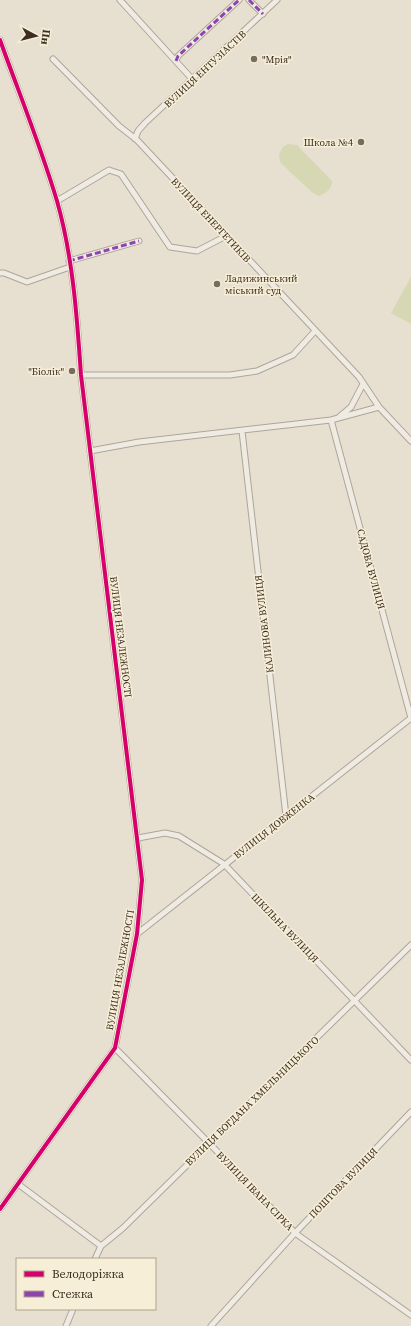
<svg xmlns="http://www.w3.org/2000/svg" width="411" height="1326" viewBox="0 0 411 1326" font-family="'Source Serif 4',serif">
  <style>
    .green { fill: #d6d7b3 }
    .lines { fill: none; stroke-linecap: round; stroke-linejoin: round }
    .minor-casing { stroke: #ada599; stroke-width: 7 }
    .minor { stroke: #efebe3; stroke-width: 5 }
    .quiet { stroke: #8e44ad; stroke-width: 3; stroke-dasharray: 6 3; stroke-linecap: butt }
    .cycleway-casing { stroke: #f7eed8; stroke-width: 6 }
    .cycleway { stroke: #d6006c; stroke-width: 4 }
    .poi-dot { fill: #786c5e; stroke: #f7eed8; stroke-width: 1.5 }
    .labels { text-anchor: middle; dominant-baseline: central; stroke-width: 3; stroke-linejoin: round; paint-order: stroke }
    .poi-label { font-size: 10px; fill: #3d2e20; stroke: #f7eed8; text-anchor: start }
    .street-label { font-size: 10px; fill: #3d2e20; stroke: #f7eed8 }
  </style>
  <rect width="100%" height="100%" fill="#e7e0d1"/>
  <!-- green -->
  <path class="green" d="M288,144L297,145L332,181C332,189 326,193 319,196L313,193L288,170L280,162L279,154L283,147Z
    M411,277V324L391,313Z"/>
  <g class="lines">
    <!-- minor casing -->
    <g class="minor-casing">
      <path id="minor" d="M120,0L193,80
        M249,0L263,14
        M0,40C19,93 41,147 57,201C73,257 77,317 81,375L142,880L137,934L115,1048L0,1209
        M53,59L119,126L137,140L359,377L379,407L411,441
        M176,61L178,56L239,0
        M135,139L138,131L145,123L277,0
        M57,201L109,170L121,174L170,247L197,251L226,236
        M69,261L139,241
        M0,273H4L27,282L70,267
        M81,375H230L257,371L293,355L315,331
        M338,418L351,407L363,384
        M331,420L411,718
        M242,431L286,816
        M90,451L139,442L331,420L379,407
        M138,838L165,833L179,836L224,864L411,1060
        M137,934L411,718
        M115,1048L208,1142L295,1233L411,1315
        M18,1184L101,1246
        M95,1259L101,1246L123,1228L411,945
        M66,1326L73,1309
        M211,1326L295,1233L411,1112"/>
    </g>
    <!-- minor -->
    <use href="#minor" class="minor"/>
    <!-- quiet -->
    <path class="quiet" d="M249,0L263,14
      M176,61L178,56L239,0
      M69,261L139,241"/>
    <!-- cycleway casing -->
    <g class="cycleway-casing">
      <path id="cycleway" d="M0,40C19,93 41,147 57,201C73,257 77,317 81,375L142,880L137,934L115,1048L0,1209"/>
    </g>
    <!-- cycleway -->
    <use href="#cycleway" class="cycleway"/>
  </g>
  <!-- markers -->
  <g class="poi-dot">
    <circle cx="254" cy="59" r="4"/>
    <circle cx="361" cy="142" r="4"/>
    <circle cx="217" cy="284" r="4"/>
    <circle cx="72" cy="371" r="4"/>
  </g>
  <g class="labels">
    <!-- poi labels -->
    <g class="poi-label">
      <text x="262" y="59">"Мрія"</text>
      <text x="353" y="142" text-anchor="end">Школа №4</text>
      <text x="225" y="278">Ладижинський<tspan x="225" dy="12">міський суд</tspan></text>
      <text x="64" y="371" text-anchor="end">"Біолік"</text>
    </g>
    <!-- street labels -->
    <g class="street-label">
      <text transform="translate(205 69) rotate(-43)">ВУЛИЦЯ ЕНТУЗІАСТІВ</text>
      <text transform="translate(211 220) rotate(47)">ВУЛИЦЯ ЕНЕРГЕТИКІВ</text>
      <text transform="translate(371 569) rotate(75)">САДОВА ВУЛИЦЯ</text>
      <text transform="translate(264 624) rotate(-97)">КАЛИНОВА ВУЛИЦЯ</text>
      <text transform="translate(121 637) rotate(83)">ВУЛИЦЯ НЕЗАЛЕЖНОСТІ</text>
      <text transform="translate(274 826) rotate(-38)">ВУЛИЦЯ ДОВЖЕНКА</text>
      <text transform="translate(285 928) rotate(46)">ШКІЛЬНА ВУЛИЦЯ</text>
      <text transform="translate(120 970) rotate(-80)">ВУЛИЦЯ НЕЗАЛЕЖНОСТІ</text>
      <text transform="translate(252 1101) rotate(-44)">ВУЛИЦЯ БОГДАНА ХМЕЛЬНИЦЬКОГО</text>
      <text transform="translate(343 1183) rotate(-46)">ПОШТОВА ВУЛИЦЯ</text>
      <text transform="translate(255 1191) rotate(46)">ВУЛИЦЯ ІВАНА СІРКА</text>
    </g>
  </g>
  <!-- legend -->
  <rect x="16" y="1258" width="140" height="52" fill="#f7eed8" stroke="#ada18e"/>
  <rect x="24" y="1271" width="20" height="6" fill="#d6006c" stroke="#ada18e"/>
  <text x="52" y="1278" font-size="12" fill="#3d2e20">Велодоріжка</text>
  <rect x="24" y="1291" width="20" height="6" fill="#8e44ad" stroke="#ada18e"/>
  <text x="52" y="1298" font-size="12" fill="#3d2e20">Стежка</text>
  <!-- north arrow -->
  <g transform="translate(36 36) rotate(97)" stroke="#f7eed8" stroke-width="3" paint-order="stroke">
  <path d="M0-3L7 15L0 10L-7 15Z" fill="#3d2e20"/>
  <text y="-6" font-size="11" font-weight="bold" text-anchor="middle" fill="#3d2e20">Пн</text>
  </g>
</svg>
